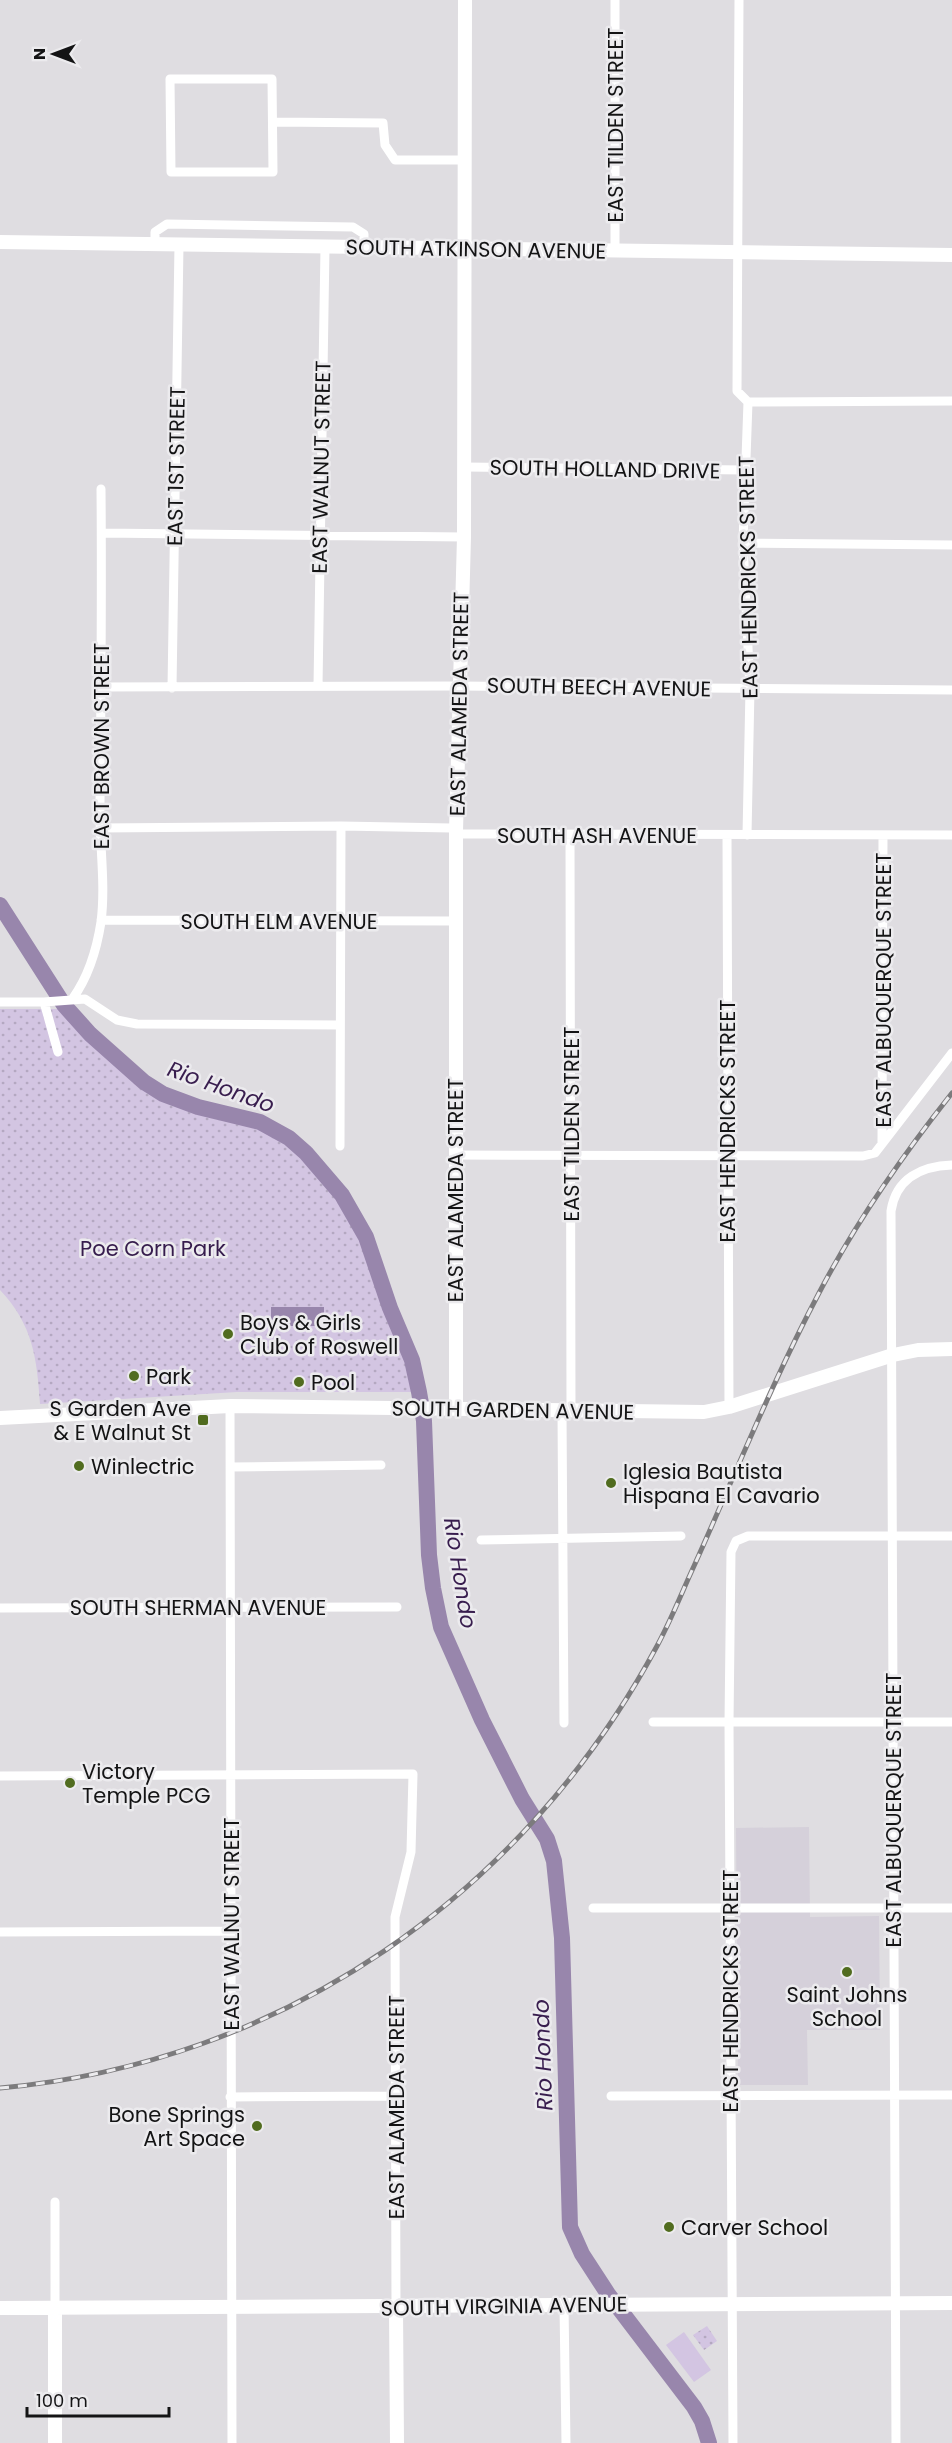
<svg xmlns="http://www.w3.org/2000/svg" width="952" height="2443" viewBox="0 0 952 2443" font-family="Poppins,sans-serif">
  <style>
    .built { fill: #d5d0da }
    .grass { fill: #d3c5e2 }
    .park { fill: url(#park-dots) }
    .water { fill: #9886ac }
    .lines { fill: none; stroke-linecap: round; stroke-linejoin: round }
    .river { stroke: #9886ac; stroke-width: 16 }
    .street { stroke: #fff; stroke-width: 9 }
    .secondary { stroke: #fff; stroke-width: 14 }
    .rail-casing { stroke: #7c7b7d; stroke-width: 5 }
    .rail { stroke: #ecebee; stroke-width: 3; stroke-dasharray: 9; stroke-linecap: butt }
    .poi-dot { fill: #516c1f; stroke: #ecebee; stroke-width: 2 }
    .labels { text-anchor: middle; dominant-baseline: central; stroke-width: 5; stroke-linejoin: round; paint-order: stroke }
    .street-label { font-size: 21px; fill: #141415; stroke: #ecebee }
    .park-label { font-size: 21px; fill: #361c4d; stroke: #ecebee }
    .poi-label { font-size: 21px; fill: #141415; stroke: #ecebee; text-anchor: start }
    .water-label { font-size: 22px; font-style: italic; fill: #381d4e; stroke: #ecebee }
  </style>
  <defs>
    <pattern id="park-dots" width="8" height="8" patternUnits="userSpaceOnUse" patternTransform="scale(1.5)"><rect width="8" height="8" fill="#d3c5e2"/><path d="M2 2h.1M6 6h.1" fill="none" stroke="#b4a8c1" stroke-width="1.8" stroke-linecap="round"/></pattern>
  </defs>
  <rect width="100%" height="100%" fill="#dfdde1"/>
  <!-- built -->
  <path class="built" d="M809,1827L810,1917L879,1916L880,2030H807L808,2085H738L736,1828Z"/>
  <!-- grass -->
  <path class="grass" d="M684,2332L711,2370L694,2382L666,2345Z"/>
  <!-- park -->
  <path class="park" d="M0,1009H66C96,1047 149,1091 195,1106C221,1114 249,1116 274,1128C309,1145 353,1202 367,1238C375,1260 381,1284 390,1307C400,1336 413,1362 419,1392H237L40,1404C37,1358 33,1325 0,1290Z
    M707,2326L717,2341L704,2350L693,2335Z"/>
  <!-- water -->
  <path class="water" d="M271,1307H324V1326H271Z"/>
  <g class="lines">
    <!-- river -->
    <path class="river" d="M0,905L64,1005L90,1034L144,1082L163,1094L198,1107L260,1122L289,1138L306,1153L342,1195L366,1237L390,1308L412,1360L419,1392L424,1421L429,1555L433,1588L441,1627L482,1720L522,1799L547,1839L554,1861L562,1938L570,2227L582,2254L608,2294L694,2407L702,2421L709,2443"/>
    <!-- street -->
    <path class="street" d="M739,0L737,391L748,402L743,543L750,689L747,835
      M170,79H272L273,172H171Z
      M273,122L383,123L385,145L395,160H465
      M155,245V232L167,224L353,227L364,234V247
      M615,251V0
      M748,402L952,401
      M464,467L746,470
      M102,533L464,537
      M743,543L952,545
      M318,686L325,247
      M101,687L460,686L952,690
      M172,688L179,245
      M100,828L341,826L451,828L461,834L952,835
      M727,835L729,1407
      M570,836L571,1411
      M101,920L456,921
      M73,998C88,977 97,948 101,922C106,883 99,843 100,804C101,699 102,594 101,489
      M0,1002H44L85,999L117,1020L137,1024L340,1025
      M44,1002L58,1052
      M882,1144L883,835
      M340,1146L341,826
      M455,1155L863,1156L875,1153L882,1144L952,1053
      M230,1406L232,2443
      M562,1411L564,1723
      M230,1467L381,1465
      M481,1540L681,1536
      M0,1608L397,1607
      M653,1722H952
      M0,1776L413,1774L411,1852L395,1917L396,2308
      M593,1908H952
      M0,1932L230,1931
      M611,2096L952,2095
      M230,2097L395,2096
      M55,2202V2308
      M564,2305L566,2443
      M733,2443L729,1722L731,1552L736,1541L748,1536H952
      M896,2443L891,1211C896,1178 922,1166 952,1165"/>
    <!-- secondary -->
    <path class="secondary" d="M0,242L952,255
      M456,1407V831L464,537L465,0
      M0,1418L230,1406L704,1412L729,1407L893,1355L918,1350L952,1349
      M0,2308L952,2303
      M396,2308L397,2443
      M55,2443V2308"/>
    <!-- rail casing -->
    <g class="rail-casing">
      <path id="rail" d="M0,2088C283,2063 524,1894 657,1646C671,1620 682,1592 694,1566C735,1475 772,1382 819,1293C856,1222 902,1156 952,1093"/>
    </g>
    <!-- rail -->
    <use href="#rail" class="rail"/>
  </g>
  <!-- markers -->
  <g class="poi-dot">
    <circle cx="228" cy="1334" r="6"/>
    <circle cx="134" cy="1376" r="6"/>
    <circle cx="299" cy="1382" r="6"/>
    <rect x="197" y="1414" width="12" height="12" rx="3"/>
    <circle cx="79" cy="1466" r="6"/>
    <circle cx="611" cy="1483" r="6"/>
    <circle cx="70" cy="1783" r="6"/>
    <circle cx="847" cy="1972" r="6"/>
    <circle cx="257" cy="2126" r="6"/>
    <circle cx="669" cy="2227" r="6"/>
  </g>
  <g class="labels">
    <!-- street labels -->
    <g class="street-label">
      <text transform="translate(615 125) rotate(-90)">EAST TILDEN STREET</text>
      <text transform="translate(476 249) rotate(1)">SOUTH ATKINSON AVENUE</text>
      <text transform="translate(176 466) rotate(-89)">EAST 1ST STREET</text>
      <text transform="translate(321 467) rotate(-89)">EAST WALNUT STREET</text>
      <text transform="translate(605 469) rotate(1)">SOUTH HOLLAND DRIVE</text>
      <text transform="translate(748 577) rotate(-91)">EAST HENDRICKS STREET</text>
      <text transform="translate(599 687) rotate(1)">SOUTH BEECH AVENUE</text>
      <text transform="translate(459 704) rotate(-89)">EAST ALAMEDA STREET</text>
      <text transform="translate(101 746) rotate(-90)">EAST BROWN STREET</text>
      <text x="597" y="835">SOUTH ASH AVENUE</text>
      <text x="279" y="921">SOUTH ELM AVENUE</text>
      <text transform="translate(883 990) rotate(-90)">EAST ALBUQUERQUE STREET</text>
      <text transform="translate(727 1121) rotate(-90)">EAST HENDRICKS STREET</text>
      <text transform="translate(571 1124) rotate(-90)">EAST TILDEN STREET</text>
      <text transform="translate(455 1190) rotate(-90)">EAST ALAMEDA STREET</text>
      <text transform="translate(513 1410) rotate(1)">SOUTH GARDEN AVENUE</text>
      <text x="198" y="1607">SOUTH SHERMAN AVENUE</text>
      <text transform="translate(893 1810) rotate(-90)">EAST ALBUQUERQUE STREET</text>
      <text transform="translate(231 1924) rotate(-90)">EAST WALNUT STREET</text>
      <text transform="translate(730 1991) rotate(-90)">EAST HENDRICKS STREET</text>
      <text transform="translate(396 2107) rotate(-90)">EAST ALAMEDA STREET</text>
      <text transform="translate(504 2306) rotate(-1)">SOUTH VIRGINIA AVENUE</text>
    </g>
    <!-- park labels -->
    <g class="park-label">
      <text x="153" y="1248">Poe Corn Park</text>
    </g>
    <!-- poi labels -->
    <g class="poi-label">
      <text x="240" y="1322">Boys &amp; Girls<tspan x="240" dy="24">Club of Roswell</tspan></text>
      <text x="146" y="1376">Park</text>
      <text x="311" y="1382">Pool</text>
      <text x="191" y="1408" text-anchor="end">S Garden Ave<tspan x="191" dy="24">&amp; E Walnut St</tspan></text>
      <text x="91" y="1466">Winlectric</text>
      <text x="623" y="1471">Iglesia Bautista<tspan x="623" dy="24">Hispana El Cavario</tspan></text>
      <text x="82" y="1771">Victory<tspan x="82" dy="24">Temple PCG</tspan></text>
      <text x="847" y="1994" text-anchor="middle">Saint Johns<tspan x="847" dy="24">School</tspan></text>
      <text x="245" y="2114" text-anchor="end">Bone Springs<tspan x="245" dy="24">Art Space</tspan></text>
      <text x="681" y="2227">Carver School</text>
    </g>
    <!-- water labels -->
    <g class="water-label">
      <text transform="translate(221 1087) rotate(20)">Rio Hondo</text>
      <text transform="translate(460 1573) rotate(81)">Rio Hondo</text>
      <text transform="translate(543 2055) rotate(-92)">Rio Hondo</text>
    </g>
  </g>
  <!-- north arrow -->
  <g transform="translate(54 54) rotate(270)" stroke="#ecebee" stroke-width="4.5" paint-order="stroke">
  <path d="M0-4.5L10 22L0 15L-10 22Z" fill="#141415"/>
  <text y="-9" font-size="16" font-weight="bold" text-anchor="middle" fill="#141415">N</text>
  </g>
  <!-- scale -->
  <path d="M27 2407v9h142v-9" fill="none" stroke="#141415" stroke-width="3"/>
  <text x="36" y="2407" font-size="18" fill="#141415" stroke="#ecebee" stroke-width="4.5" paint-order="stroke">100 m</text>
</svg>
